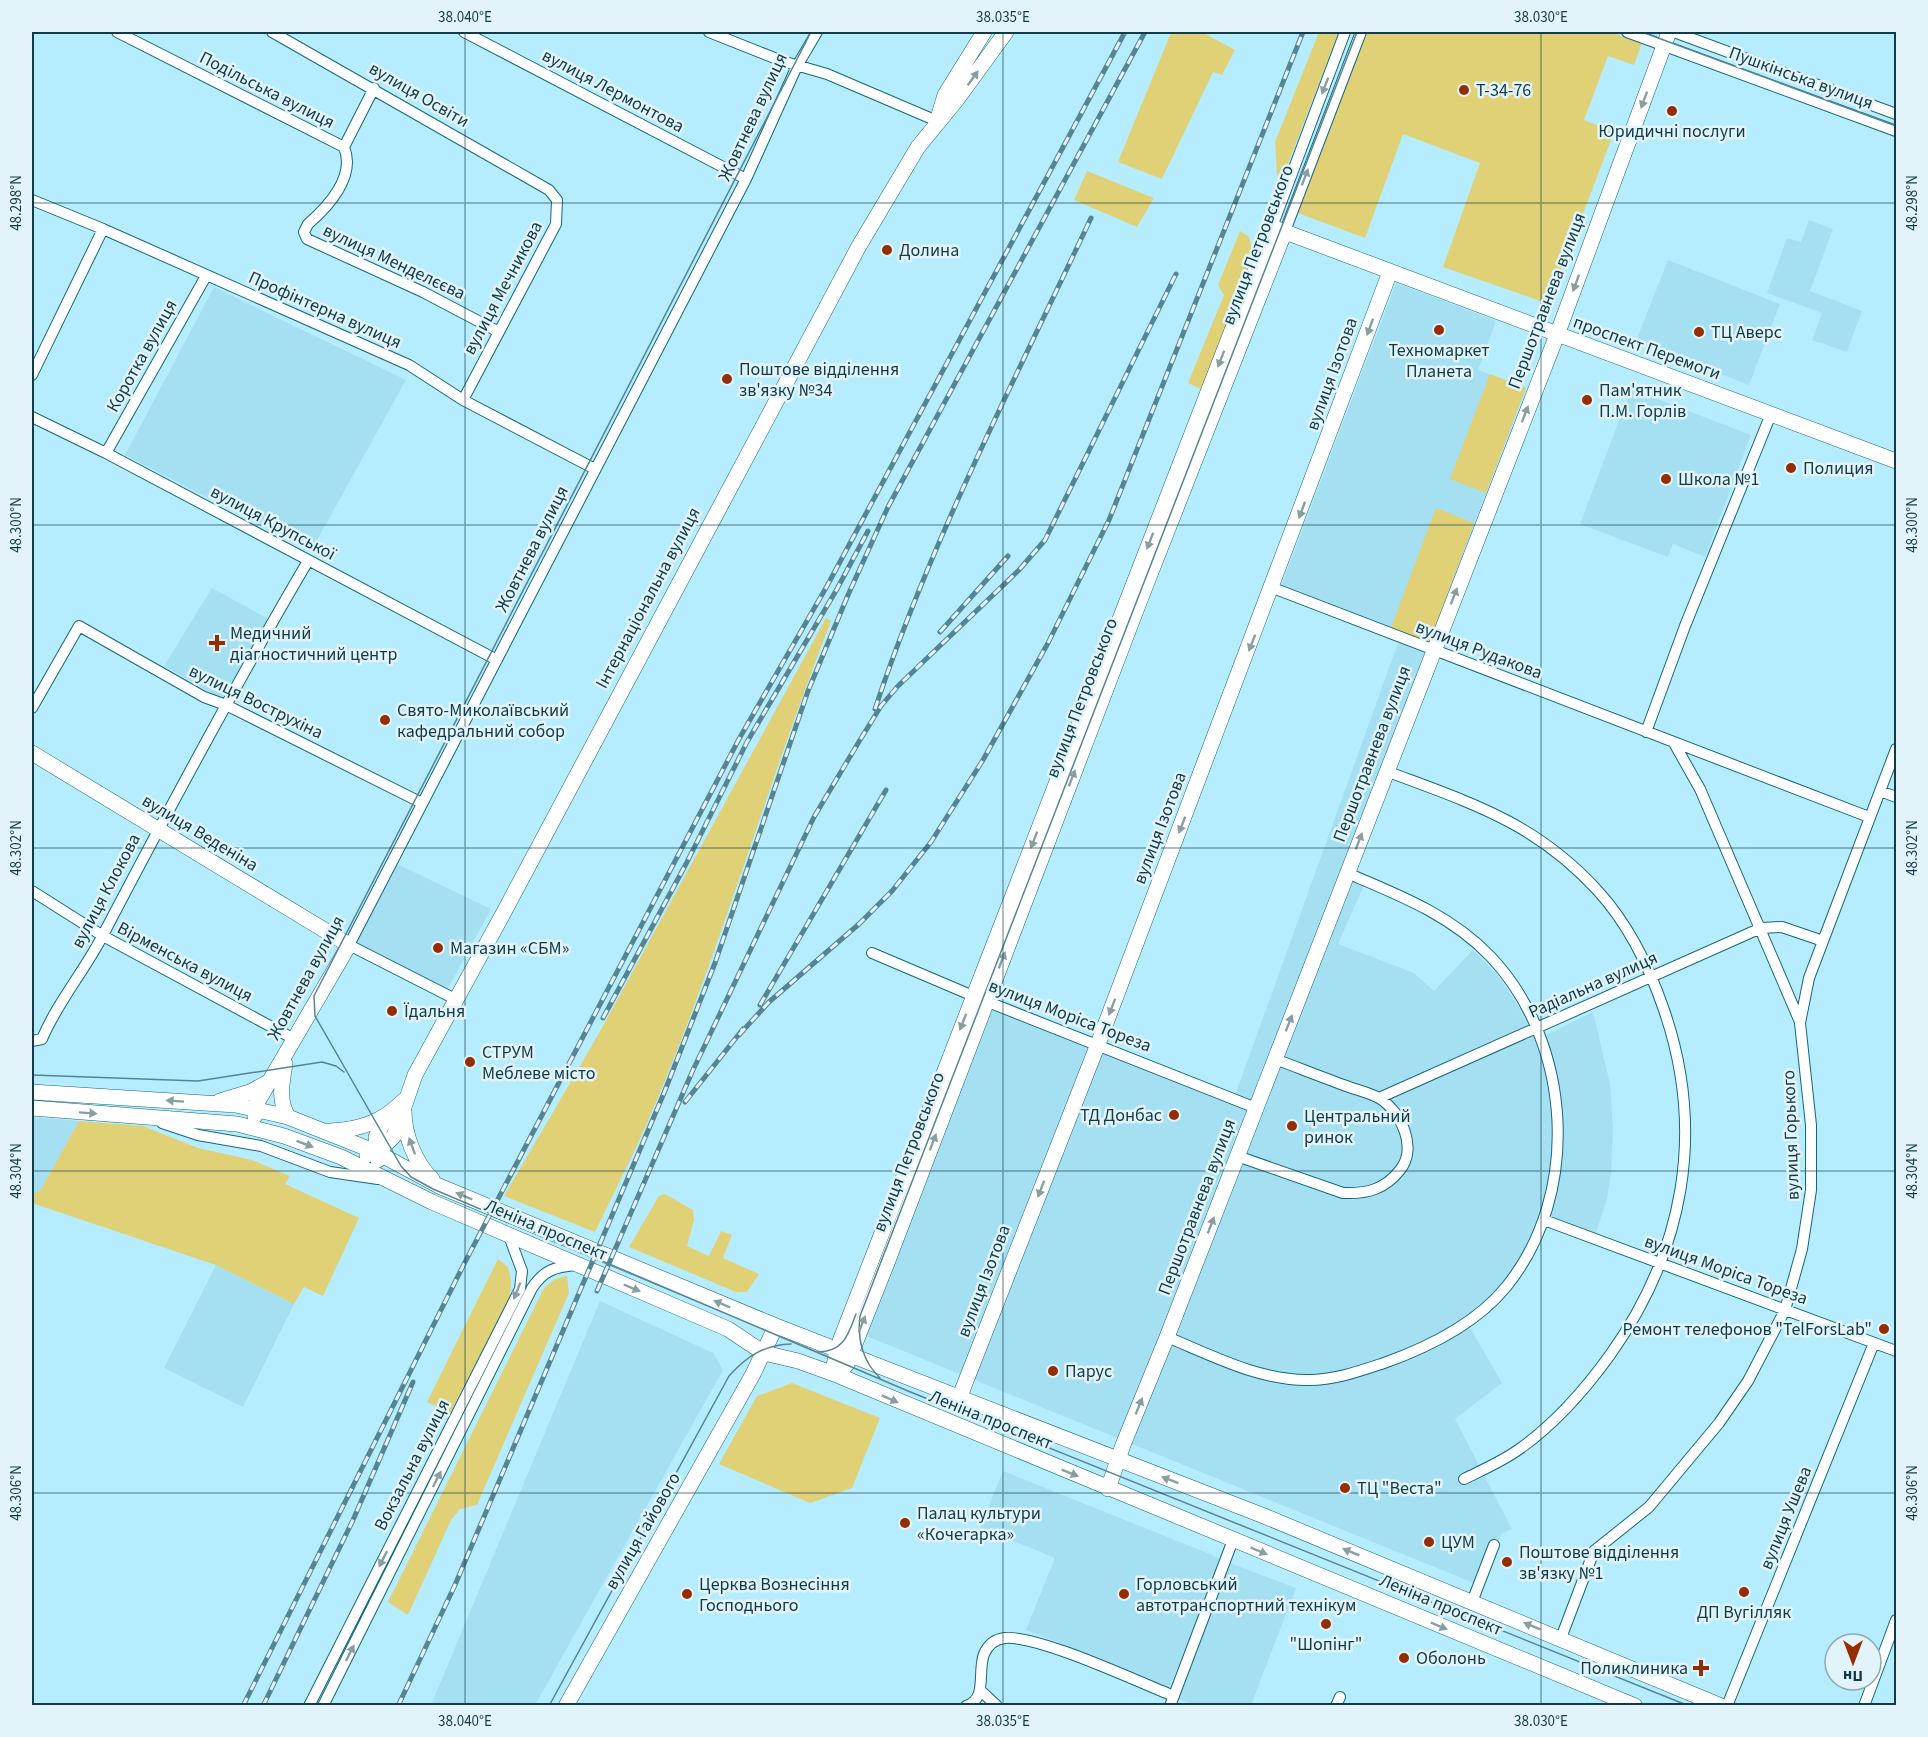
<svg xmlns="http://www.w3.org/2000/svg" width="1928" height="1737" viewBox="0 0 1928 1737" font-family="'Source Sans 3',sans-serif">
  <style>
    .built { fill: #a4dff2 }
    .green { fill: #e0d076 }
    .lines { fill: none; stroke-linecap: round; stroke-linejoin: round }
    .street-casing { stroke: #15677c; stroke-width: 12 }
    .secondary-casing { stroke: #15677c; stroke-width: 16 }
    .street { stroke: #fff; stroke-width: 10 }
    .secondary { stroke: #fff; stroke-width: 15 }
    .tram { stroke: #558592; stroke-width: 1.5 }
    .rail-casing { stroke: #558592; stroke-width: 5 }
    .rail { stroke: #e2f3f9; stroke-width: 3; stroke-dasharray: 9; stroke-linecap: butt }
    .oneway { fill: #889ea3 }
    .ticks { fill: none; stroke: #113c47; stroke-width: 1.5; stroke-opacity: 0.45 }
    .poi-dot { fill: #942e00; stroke: #e2f3f9; stroke-width: 2 }
    .labels { text-anchor: middle; dominant-baseline: central; stroke-width: 5; stroke-linejoin: round; paint-order: stroke }
    .street-label { font-size: 18px; fill: #113c47; stroke: #e2f3f9 }
    .poi-label { font-size: 18px; fill: #113c47; stroke: #e2f3f9; text-anchor: start }
    .neatline { fill: none; stroke: #113c47; stroke-width: 2 }
    .ticks-label { font-size: 15px; text-anchor: middle; fill: #113c47 }
  </style>
  <rect width="100%" height="100%" fill="#b6edfe"/>
  <!-- built -->
  <path class="built" d="M1809,220L1833,229L1810,291L1862,311L1847,352L1812,340L1822,313L1767,293L1787,238L1801,242Z
    M1668,260L1780,304L1749,385L1636,341Z
    M1396,283L1496,321L1478,370L1526,388L1429,643L1281,586Z
    M214,287L406,380L311,551L125,455Z
    M1631,389L1751,435L1705,557L1673,544L1668,557L1580,524Z
    M212,588L270,620L222,699L164,666Z
    M1398,643L1425,654L1344,874L1364,885L1338,944L1414,973L1434,991L1473,950L1499,977L1517,1004L1536,1040L1593,1012L1610,1084L1613,1129L1611,1172L1607,1199L1595,1236L1541,1216L1526,1250L1507,1278L1465,1319L1502,1383L1455,1419L1512,1529L1502,1533L1481,1586L864,1335L989,1009L1232,1104Z
    M397,864L491,909L447,990L356,943Z
    M32,1117L79,1121L40,1191L32,1194Z
    M216,1265L294,1304L243,1407L164,1368Z
    M600,1301L713,1353L723,1370L535,1705H431Z
    M1003,1471L1222,1559L1169,1688L1026,1630L1055,1558L980,1527Z
    M1227,1562L1296,1588L1251,1705H1195L1175,1698Z"/>
  <!-- green -->
  <path class="green" d="M1176,32H1202L1235,50L1222,75L1213,72L1162,179L1118,162L1170,35Z
    M1319,32H1339L1282,179L1277,175L1275,142Z
    M1367,32H1610L1642,43L1634,65L1608,56L1584,120L1614,132L1549,304L1443,267L1480,163L1403,134L1365,238L1298,213Z
    M1087,171L1154,198L1137,227L1074,200Z
    M1240,231L1249,237L1254,256L1201,389L1188,383L1224,295L1218,285Z
    M1490,374L1526,388L1486,493L1450,479Z
    M1436,508L1474,523L1429,643L1391,628Z
    M826,618L831,621C765,789 717,964 644,1130C629,1164 611,1198 595,1232L504,1196L598,1035Z
    M79,1121L143,1126L198,1148L252,1160L290,1176L285,1184L359,1218L323,1296L304,1287L294,1304L216,1265L32,1203V1194L40,1191Z
    M665,1194L693,1210L694,1220L687,1246L709,1256L721,1231L732,1235L723,1258L759,1274L747,1292H736L629,1247L659,1196Z
    M498,1259L508,1267L511,1281L510,1298L450,1413L427,1402Z
    M567,1276L569,1293L477,1505L460,1509L451,1520L408,1615L388,1602L544,1288L555,1279Z
    M792,1383L880,1418L852,1488L810,1503L719,1464L757,1396Z"/>
  <g class="lines">
    <!-- street casing -->
    <g class="street-casing">
      <path id="street" d="M117,32L344,147L374,88
        M272,32L549,190L557,200L556,224L463,400
        M464,32L746,179
        M709,32L782,61L827,74L937,121
        M1627,32L1896,131
        M1674,32L1896,114
        M344,147C356,176 329,206 308,224L304,232L307,239L423,292L499,332
        M32,200L103,229L409,365L463,400L595,469
        M1272,227L1345,32
        M1285,231L1361,32
        M32,375L103,229
        M32,417L106,453L497,660
        M106,453L206,276
        M1273,588L1869,817
        M32,708L79,626L204,697L226,705L422,803
        M1646,732L1685,626L1771,414
        M1674,743L1700,789L1800,1022
        M1386,771C1471,803 1535,822 1598,891C1629,925 1649,966 1664,1010C1706,1132 1684,1251 1610,1355C1584,1391 1554,1425 1518,1450C1501,1462 1482,1470 1464,1479
        M1880,791L1896,797
        M32,891L103,936L294,1039
        M872,953L978,998L1256,1108
        M455,999L349,945L746,179L797,66L817,32
        M32,1041L42,1039C58,1001 86,969 104,933C170,807 236,683 308,561
        M1379,1098L1761,928L1782,927L1823,941
        M162,1123L198,1135L261,1146L330,1172L378,1179
        M1237,1156L1343,1193C1368,1194 1385,1189 1400,1170C1418,1148 1401,1111 1379,1098C1370,1093 1358,1090 1349,1087C1324,1078 1299,1068 1275,1059
        M1544,1220L1896,1351
        M1167,1337C1211,1355 1260,1381 1309,1380C1335,1380 1360,1371 1384,1363C1429,1347 1476,1324 1506,1287C1582,1194 1572,1043 1491,957C1451,915 1399,895 1347,873
        M1472,1602L1494,1545
        M1561,1638L1594,1551L1649,1507L1719,1423L1748,1381L1785,1310L1802,1249L1811,1190V1125L1800,1023L1809,978L1896,749
        M981,1691L997,1706
        M309,1706L520,1289L522,1271L509,1236
        M323,1706L532,1288C544,1270 555,1267 575,1265
        M966,1706C988,1699 977,1672 984,1654C988,1645 995,1639 1005,1638C1039,1635 1138,1682 1174,1696
        M1170,1706L1233,1540
        M1336,1706L1340,1697
        M1727,1706L1874,1343
        M1864,1706L1896,1620"/>
    </g>
    <!-- secondary casing -->
    <g class="secondary-casing">
      <path id="secondary" d="M938,118L945,95L984,32
        M32,753L349,945L254,1108L255,1116
        M285,1064C282,1083 278,1100 288,1117
        M32,1092L236,1105L288,1117L376,1152L439,1186L776,1326L1264,1516L1721,1706
        M220,1101L250,1092L270,1081
        M32,1108L237,1124L284,1136L341,1157L432,1202L728,1329L764,1353L798,1361L837,1375L1635,1706
        M404,1111C404,1134 415,1163 432,1179
        M330,1131C359,1130 383,1122 403,1101
        M367,1155L382,1148L394,1136L415,1075L504,912L859,246L918,147L955,102L1006,32
        M378,1160L376,1137L386,1117
        M837,1375L834,1366L837,1349L1272,227L1896,461
        M837,1375L847,1364L887,1263L1140,600L1285,231
        M960,1396L1098,1044L1390,272
        M1108,1489L1123,1445L1167,1337L1557,335L1669,32
        M566,1706L753,1374L776,1326"/>
    </g>
    <!-- street -->
    <use href="#street" class="street"/>
    <!-- secondary -->
    <use href="#secondary" class="secondary"/>
    <!-- tram -->
    <path class="tram" d="M811,32L314,996L315,1016L401,1166L411,1177L433,1189L908,1391L1689,1706
      M1642,32L1896,126
      M32,1075L198,1081L322,1062L336,1066L344,1072
      M818,1352C844,1351 848,1335 856,1314
      M880,1378C863,1362 857,1339 860,1316L1357,32
      M549,1706L729,1376C747,1356 764,1345 791,1344"/>
    <!-- rail casing -->
    <g class="rail-casing">
      <path id="rail" d="M940,632L1008,556
        M875,709C931,540 1015,380 1091,218
        M760,1005L886,790
        M603,1018L686,864L747,742L837,589L868,531
        M739,1035L769,1002L859,924L892,891L931,842L983,760L1048,643L1109,520L1303,32
        M685,1102L743,1029
        M597,1291L693,1070L814,817L860,740L881,706L898,686L1019,570L1045,540L1176,274
        M243,1706L464,1264L739,739L827,586L1125,32
        M263,1706L353,1520L413,1382
        M398,1706L455,1585L664,1093L715,963L808,691L848,595L888,507L1145,32"/>
    </g>
    <!-- rail -->
    <use href="#rail" class="rail"/>
  </g>
  <!-- one-way arrows -->
  <defs><path id="oneway-solid" d="M-6-.8H1V-3.2L6.5 0L1 3.2V.8H-6Z" transform="scale(1.5)"/></defs>
  <g class="oneway">
    <use href="#oneway-solid" transform="translate(973 78) rotate(-54)"/>
    <use href="#oneway-solid" transform="translate(1325 86) rotate(111)"/>
    <use href="#oneway-solid" transform="translate(1644 100) rotate(110)"/>
    <use href="#oneway-solid" transform="translate(1305 177) rotate(-69)"/>
    <use href="#oneway-solid" transform="translate(1576 283) rotate(110)"/>
    <use href="#oneway-solid" transform="translate(1370 327) rotate(110)"/>
    <use href="#oneway-solid" transform="translate(1221 359) rotate(111)"/>
    <use href="#oneway-solid" transform="translate(1525 414) rotate(-69)"/>
    <use href="#oneway-solid" transform="translate(1302 510) rotate(110)"/>
    <use href="#oneway-solid" transform="translate(1150 541) rotate(111)"/>
    <use href="#oneway-solid" transform="translate(1454 596) rotate(-69)"/>
    <use href="#oneway-solid" transform="translate(1252 643) rotate(111)"/>
    <use href="#oneway-solid" transform="translate(1072 778) rotate(-69)"/>
    <use href="#oneway-solid" transform="translate(1182 825) rotate(111)"/>
    <use href="#oneway-solid" transform="translate(1034 840) rotate(111)"/>
    <use href="#oneway-solid" transform="translate(1359 841) rotate(-69)"/>
    <use href="#oneway-solid" transform="translate(1002 960) rotate(-69)"/>
    <use href="#oneway-solid" transform="translate(1112 1007) rotate(111)"/>
    <use href="#oneway-solid" transform="translate(963 1022) rotate(111)"/>
    <use href="#oneway-solid" transform="translate(1289 1023) rotate(-69)"/>
    <use href="#oneway-solid" transform="translate(175 1101) rotate(-176)"/>
    <use href="#oneway-solid" transform="translate(88 1113) rotate(4)"/>
    <use href="#oneway-solid" transform="translate(933 1142) rotate(-69)"/>
    <use href="#oneway-solid" transform="translate(305 1144) rotate(21)"/>
    <use href="#oneway-solid" transform="translate(412 1146) rotate(-110)"/>
    <use href="#oneway-solid" transform="translate(1041 1189) rotate(111)"/>
    <use href="#oneway-solid" transform="translate(464 1196) rotate(-157)"/>
    <use href="#oneway-solid" transform="translate(1211 1225) rotate(-69)"/>
    <use href="#oneway-solid" transform="translate(632 1288) rotate(23)"/>
    <use href="#oneway-solid" transform="translate(517 1291) rotate(112)"/>
    <use href="#oneway-solid" transform="translate(722 1304) rotate(-157)"/>
    <use href="#oneway-solid" transform="translate(862 1324) rotate(-68)"/>
    <use href="#oneway-solid" transform="translate(890 1399) rotate(24)"/>
    <use href="#oneway-solid" transform="translate(1139 1406) rotate(-68)"/>
    <use href="#oneway-solid" transform="translate(1070 1473) rotate(22)"/>
    <use href="#oneway-solid" transform="translate(437 1479) rotate(-63)"/>
    <use href="#oneway-solid" transform="translate(1170 1480) rotate(-159)"/>
    <use href="#oneway-solid" transform="translate(1259 1551) rotate(23)"/>
    <use href="#oneway-solid" transform="translate(1351 1552) rotate(-158)"/>
    <use href="#oneway-solid" transform="translate(383 1559) rotate(117)"/>
    <use href="#oneway-solid" transform="translate(1439 1626) rotate(23)"/>
    <use href="#oneway-solid" transform="translate(1532 1626) rotate(-158)"/>
    <use href="#oneway-solid" transform="translate(350 1653) rotate(-63)"/>
  </g>
  <!-- ticks -->
  <path class="ticks" d="M465,32V1706M1003,32V1706M1541,32V1706M32,203H1896M32,525H1896M32,848H1896M32,1171H1896M32,1493H1896"/>
  <!-- markers -->
  <g class="poi-dot">
    <circle cx="1464" cy="90" r="6"/>
    <circle cx="1672" cy="111" r="6"/>
    <circle cx="887" cy="250" r="6"/>
    <circle cx="1439" cy="330" r="6"/>
    <circle cx="1699" cy="332" r="6"/>
    <circle cx="727" cy="379" r="6"/>
    <circle cx="1587" cy="400" r="6"/>
    <circle cx="1791" cy="468" r="6"/>
    <circle cx="1666" cy="479" r="6"/>
    <path d="M214 634h6v6h6v6h-6v6h-6v-6h-6v-6h6z"/>
    <circle cx="385" cy="720" r="6"/>
    <circle cx="438" cy="948" r="6"/>
    <circle cx="392" cy="1011" r="6"/>
    <circle cx="470" cy="1062" r="6"/>
    <circle cx="1174" cy="1115" r="6"/>
    <circle cx="1292" cy="1126" r="6"/>
    <circle cx="1884" cy="1329" r="6"/>
    <circle cx="1053" cy="1371" r="6"/>
    <circle cx="1345" cy="1488" r="6"/>
    <circle cx="905" cy="1523" r="6"/>
    <circle cx="1429" cy="1542" r="6"/>
    <circle cx="1507" cy="1562" r="6"/>
    <circle cx="1744" cy="1592" r="6"/>
    <circle cx="687" cy="1594" r="6"/>
    <circle cx="1124" cy="1594" r="6"/>
    <circle cx="1326" cy="1624" r="6"/>
    <circle cx="1404" cy="1658" r="6"/>
    <path d="M1698 1659h6v6h6v6h-6v6h-6v-6h-6v-6h6z"/>
  </g>
  <g class="labels">
    <!-- street labels -->
    <g class="street-label">
      <text transform="translate(1801 78) rotate(20)">Пушкінська вулиця</text>
      <text transform="translate(267 90) rotate(27)">Подільська вулиця</text>
      <text transform="translate(613 91) rotate(28)">вулиця Лермонтова</text>
      <text transform="translate(419 95) rotate(30)">вулиця Освіти</text>
      <text transform="translate(753 117) rotate(-65)">Жовтнева вулиця</text>
      <text transform="translate(1258 245) rotate(-69)">вулиця Петровського</text>
      <text transform="translate(394 262) rotate(25)">вулиця Менделєєва</text>
      <text transform="translate(503 288) rotate(-62)">вулиця Мечникова</text>
      <text transform="translate(1547 301) rotate(-69)">Першотравнева вулиця</text>
      <text transform="translate(325 310) rotate(24)">Профінтерна вулиця</text>
      <text transform="translate(1647 348) rotate(20)">проспект Перемоги</text>
      <text transform="translate(142 356) rotate(-61)">Коротка вулиця</text>
      <text transform="translate(1332 374) rotate(-70)">вулиця Ізотова</text>
      <text transform="translate(273 523) rotate(28)">вулиця Крупської</text>
      <text transform="translate(532 549) rotate(-63)">Жовтнева вулиця</text>
      <text transform="translate(648 598) rotate(-62)">Інтернаціональна вулиця</text>
      <text transform="translate(1479 650) rotate(21)">вулиця Рудакова</text>
      <text transform="translate(1082 698) rotate(-69)">вулиця Петровського</text>
      <text transform="translate(256 702) rotate(26)">вулиця Вострухіна</text>
      <text transform="translate(1372 754) rotate(-69)">Першотравнева вулиця</text>
      <text transform="translate(1160 828) rotate(-69)">вулиця Ізотова</text>
      <text transform="translate(200 833) rotate(31)">вулиця Веденіна</text>
      <text transform="translate(106 891) rotate(-62)">вулиця Клокова</text>
      <text transform="translate(185 962) rotate(28)">Вірменська вулиця</text>
      <text transform="translate(306 978) rotate(-61)">Жовтнева вулиця</text>
      <text transform="translate(1593 985) rotate(-24)">Радіальна вулиця</text>
      <text transform="translate(1070 1016) rotate(21)">вулиця Моріса Тореза</text>
      <text transform="translate(1791 1135) rotate(-92)">вулиця Горького</text>
      <text transform="translate(909 1152) rotate(-69)">вулиця Петровського</text>
      <text transform="translate(1197 1207) rotate(-69)">Першотравнева вулиця</text>
      <text transform="translate(546 1230) rotate(23)">Леніна проспект</text>
      <text transform="translate(1726 1270) rotate(20)">вулиця Моріса Тореза</text>
      <text transform="translate(984 1281) rotate(-69)">вулиця Ізотова</text>
      <text transform="translate(991 1420) rotate(22)">Леніна проспект</text>
      <text transform="translate(412 1465) rotate(-63)">Вокзальна вулиця</text>
      <text transform="translate(1786 1518) rotate(-68)">вулиця Ушева</text>
      <text transform="translate(643 1531) rotate(-60)">вулиця Гайового</text>
      <text transform="translate(1441 1605) rotate(23)">Леніна проспект</text>
    </g>
    <!-- poi labels -->
    <g class="poi-label">
      <text x="1476" y="90">Т-34-76</text>
      <text x="1672" y="131" text-anchor="middle">Юридичні послуги</text>
      <text x="899" y="250">Долина</text>
      <text x="1711" y="332">ТЦ Аверс</text>
      <text x="1439" y="350" text-anchor="middle">Техномаркет<tspan x="1439" dy="21">Планета</tspan></text>
      <text x="739" y="369">Поштове відділення<tspan x="739" dy="21">зв'язку №34</tspan></text>
      <text x="1599" y="390">Пам'ятник<tspan x="1599" dy="21">П.М. Горлів</tspan></text>
      <text x="1803" y="468">Полиция</text>
      <text x="1678" y="479">Школа №1</text>
      <text x="230" y="633">Медичний<tspan x="230" dy="21">діагностичний центр</tspan></text>
      <text x="397" y="710">Свято-Миколаївський<tspan x="397" dy="21">кафедральний собор</tspan></text>
      <text x="450" y="948">Магазин «СБМ»</text>
      <text x="404" y="1011">Їдальня</text>
      <text x="482" y="1052">СТРУМ<tspan x="482" dy="21">Меблеве місто</tspan></text>
      <text x="1162" y="1115" text-anchor="end">ТД Донбас</text>
      <text x="1304" y="1116">Центральний<tspan x="1304" dy="21">ринок</tspan></text>
      <text x="1872" y="1329" text-anchor="end">Ремонт телефонов "TelForsLab"</text>
      <text x="1065" y="1371">Парус</text>
      <text x="1357" y="1488">ТЦ "Веста"</text>
      <text x="917" y="1513">Палац культури<tspan x="917" dy="21">«Кочегарка»</tspan></text>
      <text x="1441" y="1542">ЦУМ</text>
      <text x="1519" y="1552">Поштове відділення<tspan x="1519" dy="21">зв'язку №1</tspan></text>
      <text x="699" y="1584">Церква Вознесіння<tspan x="699" dy="21">Господнього</tspan></text>
      <text x="1136" y="1584">Горловський<tspan x="1136" dy="21">автотранспортний технікум</tspan></text>
      <text x="1744" y="1612" text-anchor="middle">ДП Вугілляк</text>
      <text x="1326" y="1644" text-anchor="middle">"Шопінг"</text>
      <text x="1416" y="1658">Оболонь</text>
      <text x="1688" y="1668" text-anchor="end">Поликлиника</text>
    </g>
  </g>
  <!-- border -->
  <rect width="1928" height="1737" fill="none" stroke="#e2f3f9" stroke-width="66"/>
  <!-- north arrow -->
  <g transform="translate(1853 1662) rotate(180)"><circle r="28" fill="#e2f3f9" stroke="#8eaab2" stroke-width="1.5"/>
  <path d="M0-4.5L10 22L0 15L-10 22Z" fill="#942e00"/>
  <text y="-9" font-size="16" font-weight="bold" text-anchor="middle" fill="#113c47">Пн</text>
  </g>
  <rect x="33" y="33" width="1862" height="1671" class="neatline"/>
  <g class="ticks-label">
    <text x="465" y="22">38.040°E</text>
    <text x="1003" y="22">38.035°E</text>
    <text x="1541" y="22">38.030°E</text>
    <text transform="translate(1912 203) rotate(-90)" y="5">48.298°N</text>
    <text transform="translate(16 203) rotate(-90)" y="5">48.298°N</text>
    <text transform="translate(1912 525) rotate(-90)" y="5">48.300°N</text>
    <text transform="translate(16 525) rotate(-90)" y="5">48.300°N</text>
    <text transform="translate(1912 848) rotate(-90)" y="5">48.302°N</text>
    <text transform="translate(16 848) rotate(-90)" y="5">48.302°N</text>
    <text transform="translate(1912 1171) rotate(-90)" y="5">48.304°N</text>
    <text transform="translate(16 1171) rotate(-90)" y="5">48.304°N</text>
    <text transform="translate(1912 1493) rotate(-90)" y="5">48.306°N</text>
    <text transform="translate(16 1493) rotate(-90)" y="5">48.306°N</text>
    <text x="465" y="1726">38.040°E</text>
    <text x="1003" y="1726">38.035°E</text>
    <text x="1541" y="1726">38.030°E</text>
  </g>
</svg>
